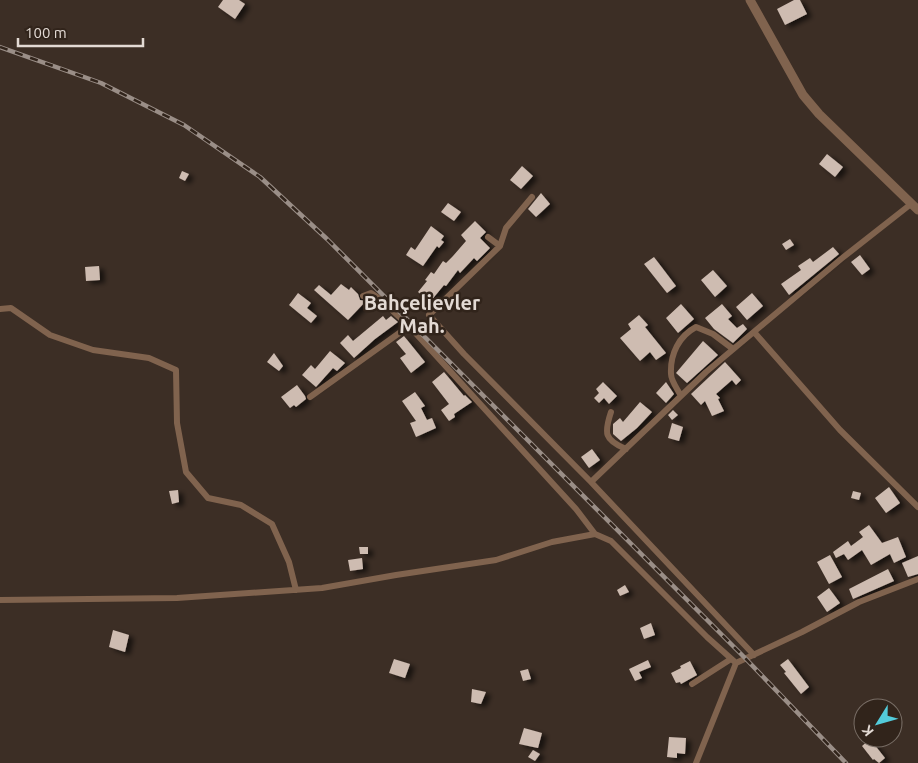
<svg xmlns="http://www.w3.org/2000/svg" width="918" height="763" viewBox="0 0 918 763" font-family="Ubuntu,sans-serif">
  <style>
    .building { fill: #cebcb1; filter: url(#shadow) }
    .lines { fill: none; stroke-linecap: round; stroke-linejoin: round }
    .minor { stroke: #80634e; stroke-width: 6 }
    .tertiary { stroke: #80634e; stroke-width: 9 }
    .rail-casing { stroke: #9a8e87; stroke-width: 4.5 }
    .rail { stroke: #31241b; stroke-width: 2.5; stroke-dasharray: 8; stroke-linecap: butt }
    .labels { text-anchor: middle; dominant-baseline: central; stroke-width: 5; stroke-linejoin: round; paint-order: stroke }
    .district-label { font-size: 20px; font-weight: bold; fill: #e3dad4; stroke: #31241b }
  </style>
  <defs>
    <filter id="shadow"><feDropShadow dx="5" dy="3" stdDeviation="2.5" flood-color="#0009"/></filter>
  </defs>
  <rect width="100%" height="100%" fill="#3c2e25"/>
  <!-- building -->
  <path class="building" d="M223,0H239L245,4L235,19L218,7Z
    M794,0H800L807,14L785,25L777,9Z
    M827,154L843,167L835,177L819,164Z
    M522,166L533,176L521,189L510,180Z
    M182,171L189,174L185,181L179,178Z
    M541,193L550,204L536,217L528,209Z
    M448,203L461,212L454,221L441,212Z
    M475,221L486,232L480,238L490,248L477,261L474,258L460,273L458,270L446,286L444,285L430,302L418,292L427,281L425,280L431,272L434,274L443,261L446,263L453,256L466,241L461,235Z
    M431,226L444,236L441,240L444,242L439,248L437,246L423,266L406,255L411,247L415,250Z
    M790,239L794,245L786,250L782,244Z
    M833,247L839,254L789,295L781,284L801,270L798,266L810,258L813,262Z
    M860,255L870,269L862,275L851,262Z
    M654,257L676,286L667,293L644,264Z
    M99,266L100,280L86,281L85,267Z
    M713,270L727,286L715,297L701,280Z
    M341,284L349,290L351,287L358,294L360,300L366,301L348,320L314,290L319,285L331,295Z
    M298,293L311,303L307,308L317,316L311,323L289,305Z
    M752,293L763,306L747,320L736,307Z
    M681,304L694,319L678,333L666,318Z
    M722,304L732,316L728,319L737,328L743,324L747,329L733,343L714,329L705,318Z
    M639,315L648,325L645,327L666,353L656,360L650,352L640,361L620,338L631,329L628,324Z
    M383,316L386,320L391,316L398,322L375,339L354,358L340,343L348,335L353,341Z
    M404,336L425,362L411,373L400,358L406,354L396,342Z
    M703,341L718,355L687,383L676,373Z
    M330,351L345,363L337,371L333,368L316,387L302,375L311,365L315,369Z
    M274,353L283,366L279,371L267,362Z
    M725,362L741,380L736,385L732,380L716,394L720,398L718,399L724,411L712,416L705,401L701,405L691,394Z
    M444,372L464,396L465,395L472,402L454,414L455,417L449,421L441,410L449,404L432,382Z
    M603,382L617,396L609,404L604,398L599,403L594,398L599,393L596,389Z
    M666,382L674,394L666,403L656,393Z
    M297,385L305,396L306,399L296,407L294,405L290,408L281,397Z
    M415,392L425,406L421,408L427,420L432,418L436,428L416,437L410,423L416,421L402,401Z
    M640,402L652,412L637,428L621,441L613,434V424L620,418L623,422Z
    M673,410L678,415L672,420L668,415Z
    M672,423L683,427L679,441L668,438Z
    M592,449L600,460L589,468L581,457Z
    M889,487L900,503L886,513L875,498Z
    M178,490L179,502L172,504L169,491Z
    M853,491L861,493L859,500L851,498Z
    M869,525L882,543L898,537L906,557L894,563L890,554L871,565L862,550L848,560L844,554L836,558L833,552L848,541L851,546L863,537L859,532Z
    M359,547H368V554H360Z
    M830,555L842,577L829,584L817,562Z
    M918,556V574L908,577L902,563Z
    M362,558L363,569L350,571L348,560Z
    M888,569L894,581L853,599L849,589Z
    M625,585L629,592L620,596L617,590Z
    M829,588L840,603L827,612L817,597Z
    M651,623L655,635L644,639L640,628Z
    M113,630L129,635L125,652L109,647Z
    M394,659L410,664L405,678L389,673Z
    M788,659L809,687L801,694L784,673L786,672L780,665Z
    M648,660L651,667L639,672L642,678L635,681L629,669Z
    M690,661L697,675L681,684L680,682L676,683L671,673L681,668L680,666Z
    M528,669L531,679L523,681L520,671Z
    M472,689L486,692L481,704L471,702Z
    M524,728L542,733L538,748L519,744Z
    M669,737L686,738L685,754L677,753V758L667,757Z
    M870,739L885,758L879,763L874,759L873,760L862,746Z
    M533,750L540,754L535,761L528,757Z"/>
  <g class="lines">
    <!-- minor -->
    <path class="minor" d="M532,197L506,228L500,246L429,315L464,354L591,482L706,372L841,259L911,204
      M488,237L500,246
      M363,296L371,293L380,299L409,326L576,509L595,534
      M0,309L11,308L50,335L93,350L149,358L176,370L177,423L186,472L208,498L241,505L272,524L289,562L296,590
      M754,332L840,430L918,507
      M681,396C678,390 671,381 671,374C670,354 679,336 696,327L713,334L733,349
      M310,397L409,326
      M611,412C604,433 604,440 626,449
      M591,482L754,655
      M0,600L177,598L322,588L396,575L496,560L552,542L595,534L611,541L707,637L736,663L802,632L859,602L918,579
      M692,684L731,659
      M696,763L736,663"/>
    <!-- tertiary -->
    <path class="tertiary" d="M750,0L803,95L819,114L918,210"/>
    <!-- rail casing -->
    <g class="rail-casing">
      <path id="rail" d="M0,47L101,83L184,125L260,177L327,239L746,659L846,763"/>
    </g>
    <!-- rail -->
    <use href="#rail" class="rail"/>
  </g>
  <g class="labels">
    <!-- district labels -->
    <g class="district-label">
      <text x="422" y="302">Bahçelievler<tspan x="422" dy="23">Mah.</tspan></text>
    </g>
  </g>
  <!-- north arrow -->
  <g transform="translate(878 723) rotate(233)"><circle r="24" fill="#31241b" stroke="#786d65"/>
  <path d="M0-4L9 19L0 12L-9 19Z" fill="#53cbda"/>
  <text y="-8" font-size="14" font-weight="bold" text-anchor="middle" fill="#e3dad4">K</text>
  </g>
  <!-- scale -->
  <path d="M18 38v8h125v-8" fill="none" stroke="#e3dad4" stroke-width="2.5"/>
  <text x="25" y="38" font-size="15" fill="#e3dad4" stroke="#31241b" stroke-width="4" paint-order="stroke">100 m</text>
</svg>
